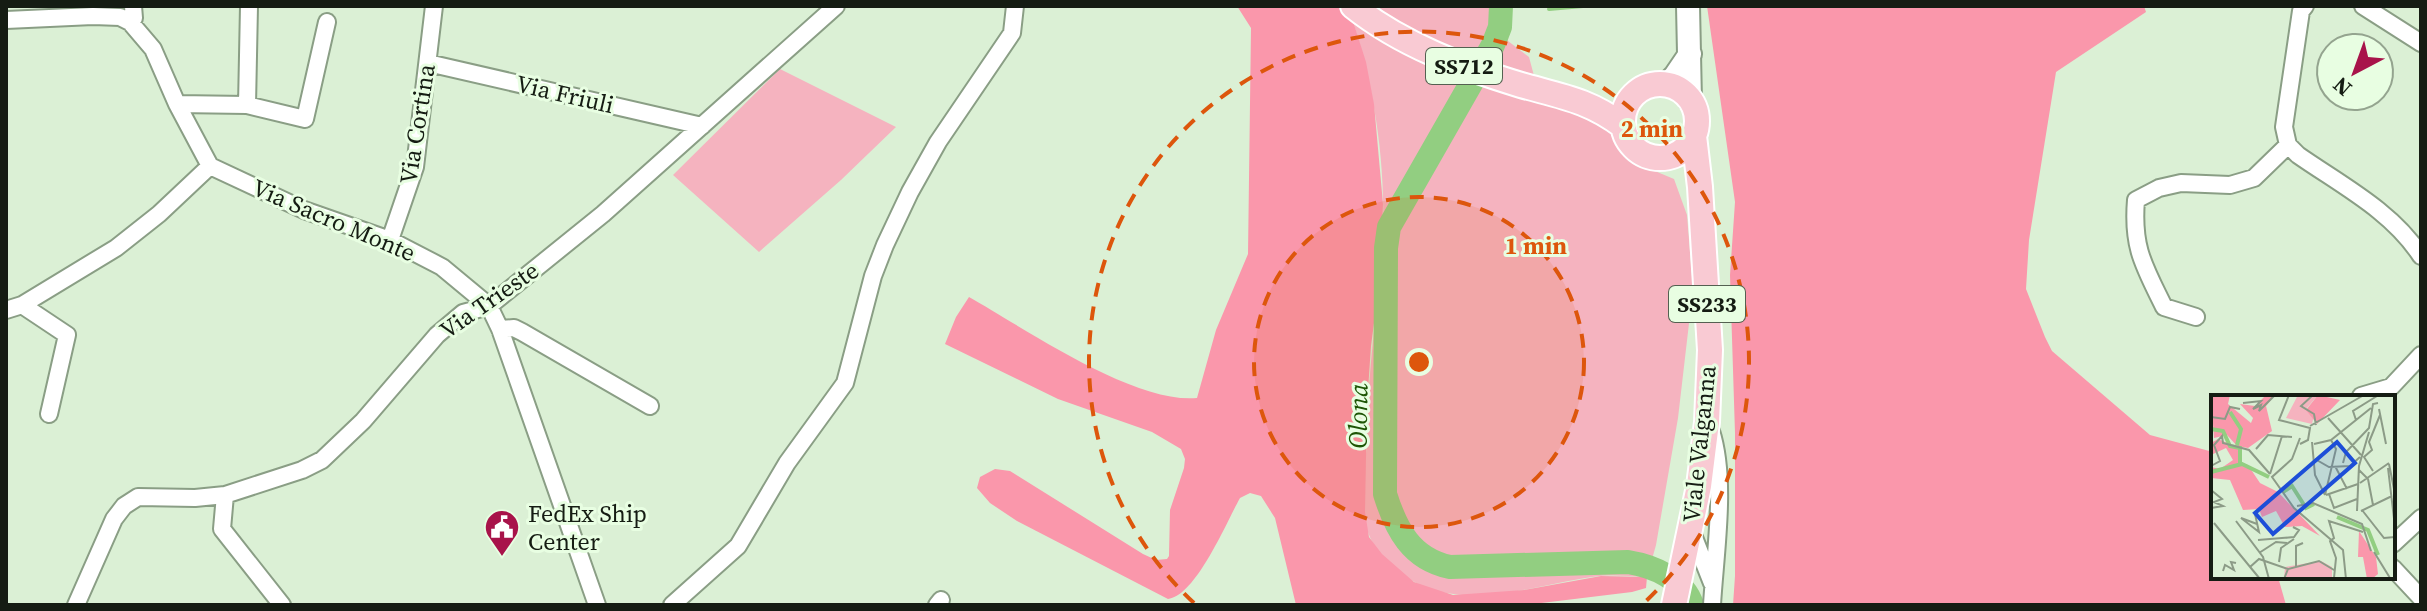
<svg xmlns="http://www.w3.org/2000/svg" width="2427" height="611" viewBox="0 0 2427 611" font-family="'Source Serif 4',serif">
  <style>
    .green { fill: #f5b3bf }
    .forest { fill: #fa97ab }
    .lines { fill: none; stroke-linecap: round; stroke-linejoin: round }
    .stream { stroke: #92ce81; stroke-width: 4 }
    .river { stroke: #92ce81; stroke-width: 24 }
    .street-casing { stroke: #8a9e85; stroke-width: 20 }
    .secondary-casing { stroke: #8a9e85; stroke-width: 26 }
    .primary-casing { stroke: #fff; stroke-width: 28 }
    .street { stroke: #fff; stroke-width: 16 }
    .secondary { stroke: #fff; stroke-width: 22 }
    .primary { stroke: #f9cad3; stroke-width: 24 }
    .ring { fill: none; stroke: #dd560c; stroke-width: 4; stroke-dasharray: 14 10 }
    .labels { text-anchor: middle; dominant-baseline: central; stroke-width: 6; stroke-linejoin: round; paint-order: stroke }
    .shield { fill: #e8fee2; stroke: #546051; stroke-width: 2 }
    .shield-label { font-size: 22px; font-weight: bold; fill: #151c13 }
    .street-label { font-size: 24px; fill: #151c13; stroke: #e8fee2 }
    .poi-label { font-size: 24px; fill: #151c13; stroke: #e8fee2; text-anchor: start }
    .water-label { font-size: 26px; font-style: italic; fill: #1d5505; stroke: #e8fee2 }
    .inset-river { fill: none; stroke: #92ce81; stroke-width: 4 }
    .inset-road { fill: none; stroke: #8c9b87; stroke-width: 2 }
    .view { fill: #1d4ed8; fill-opacity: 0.15; stroke: #1d4ed8; stroke-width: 4 }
    .inset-edge { fill: none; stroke: #151c13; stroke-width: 4 }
    .centre { fill: #dd560c; stroke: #e8fee2; stroke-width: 4 }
    .ring-label { font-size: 24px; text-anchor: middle; font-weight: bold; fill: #dd560c; stroke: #e8fee2; stroke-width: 6; stroke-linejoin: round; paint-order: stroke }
  </style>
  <rect width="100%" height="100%" fill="#dbf0d5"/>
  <!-- green -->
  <path class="green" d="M1348,6H1510L1508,41L1529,57L1541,102L1606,123L1626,159L1674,179L1687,215L1693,289L1678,418L1656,545L1647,577C1629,576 1610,574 1592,577C1541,584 1482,606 1431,589C1405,581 1374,555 1367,529C1359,499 1367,462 1367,432C1368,363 1380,295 1383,226C1385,151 1372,77 1348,6Z
    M780,69L896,127L841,180L759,252L673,175Z"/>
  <!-- forest -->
  <path class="forest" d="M1237,6H1339L1352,18L1366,62L1374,104L1383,204L1381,270L1371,346L1367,405L1365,512L1369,537L1382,554L1414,582L1453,595L1524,590L1601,576L1647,577L1646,588L1632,592L1525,605H1296L1275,518L1261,496L1250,493L1240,498C1227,521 1196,596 1168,599L1017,521L990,503L977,488L980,477L995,469L1010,471L1143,554L1156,560L1167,559L1169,556L1170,510L1184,468L1185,459L1181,449L1152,432L1058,399L945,344L956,317L969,297C1024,328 1134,404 1197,398L1216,330L1248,254L1251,28Z
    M1707,6H2144L2146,12L2056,72L2029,240L2026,289L2045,337L2052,351L2150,435L2213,452V577H2278L2286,605H1733L1735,576V433L1730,275L1735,202Z"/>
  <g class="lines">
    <!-- stream -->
    <path class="stream" d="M1549,9L1583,6"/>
    <!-- river -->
    <path class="river" d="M1501,6L1500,27L1493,45L1389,227L1386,248L1385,494C1396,529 1411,559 1450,567L1628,562C1653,566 1684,579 1692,605"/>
    <!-- street casing -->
    <g class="street-casing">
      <path id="street" d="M2305,6L2301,11L2284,127L2288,145L2298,155C2341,185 2392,211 2421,256
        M2363,6L2421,43
        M6,20L93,16L120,17L130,22L153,49L177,104L210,166L304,210L390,240L442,267L489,306L500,329L597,605
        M130,22L134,18L133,6
        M428,63L702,126
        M177,104L247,105L305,119L327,22
        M247,105L249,6
        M390,240L415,167L434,6
        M22,305L67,335L49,414
        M6,310L22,305L116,248L159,214L210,166
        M2196,317L2164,307C2144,266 2132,248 2136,200L2159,188L2181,183L2230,185L2254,178L2288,145
        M500,329L514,328L522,332L650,406
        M2361,396L2391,387L2421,355
        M1711,431C1727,480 1715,553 1712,605
        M225,495L222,529L282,605
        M1691,530L1712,583
        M2393,544L2421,518
        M2393,568L2421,598
        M76,605L114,519L124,506L138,497L195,498L225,495L302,470L322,460L363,421L437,335L463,313L489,306L603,214L836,6
        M672,605L738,546L787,463L845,383L873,276L885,245L910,192L938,142L1012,33L1015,6
        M937,605L941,600"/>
    </g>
    <!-- secondary casing -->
    <g class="secondary-casing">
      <path id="secondary" d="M1688,6L1690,101
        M1666,85L1675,76L1690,54"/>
    </g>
    <!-- primary casing -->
    <g class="primary-casing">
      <path id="primary" d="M1353,6C1402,45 1462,67 1521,85C1560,96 1589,100 1623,126
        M1623 121a37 37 0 1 1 74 0a37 37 0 1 1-74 0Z
        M1674,605L1699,486L1707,422L1710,350L1700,187L1694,136"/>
    </g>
    <!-- street -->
    <use href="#street" class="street"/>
    <!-- secondary -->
    <use href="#secondary" class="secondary"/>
    <!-- primary -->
    <use href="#primary" class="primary"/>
  </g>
  <!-- distance rings -->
  <circle cx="1419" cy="362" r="165" fill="#dd560c" fill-opacity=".12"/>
  <g class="ring">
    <circle cx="1419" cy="362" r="165"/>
    <path d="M1194 603A330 330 0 1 1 1644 603"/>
  </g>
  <!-- icons -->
  <defs>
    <g id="civic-pin" transform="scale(1.8)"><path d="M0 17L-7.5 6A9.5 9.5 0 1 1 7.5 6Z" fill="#a8134a" stroke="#e8fee2"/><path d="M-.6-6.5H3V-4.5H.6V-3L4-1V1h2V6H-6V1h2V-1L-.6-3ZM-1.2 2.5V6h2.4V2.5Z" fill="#fff"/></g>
  </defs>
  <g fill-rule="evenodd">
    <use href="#civic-pin" x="502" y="527"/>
  </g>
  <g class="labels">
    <!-- shield labels -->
    <g class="shield">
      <rect x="1426" y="48" width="76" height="36" rx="6"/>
      <rect x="1669" y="286" width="76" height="36" rx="6"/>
    </g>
    <g class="shield-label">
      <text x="1464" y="66">SS712</text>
      <text x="1707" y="304">SS233</text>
    </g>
    <!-- street labels -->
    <g class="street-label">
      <text transform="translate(565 94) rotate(13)">Via Friuli</text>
      <text transform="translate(417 124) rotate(-81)">Via Cortina</text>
      <text transform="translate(334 220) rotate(23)">Via Sacro Monte</text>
      <text transform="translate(489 300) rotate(-35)">Via Trieste</text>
      <text transform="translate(1699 444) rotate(-84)">Viale Valganna</text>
    </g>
    <!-- poi labels -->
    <g class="poi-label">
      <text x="528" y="513">FedEx Ship<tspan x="528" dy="28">Center</tspan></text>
    </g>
    <!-- water labels -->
    <g class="water-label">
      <text transform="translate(1358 416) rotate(-89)">Olona</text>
    </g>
  </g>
  <!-- overview -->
  <g transform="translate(2211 395)">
    <rect width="184" height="184" fill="#dbf0d5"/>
    <path d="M87,0H107L95,14L103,20L101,29L75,23ZM110,166L121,172V184H73L74,172Z" fill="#f5b3bf"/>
    <path d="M0,0H19L17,9L40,28L42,23L29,9L44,11L55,0H64L55,11L61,36L37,53L26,51L16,40L3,43ZM107,0L129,5L106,29L95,15ZM7,44L28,53L29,68L37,70L49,88L67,97L109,141L91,131L74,132L65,116L51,122L48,114L32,115L19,85L0,83V72L9,74L22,65L15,53L0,60V48ZM148,136L165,162L167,179L161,184H156L152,162H147Z" fill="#fa97ab"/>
    <path class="inset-river" d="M19,17L30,34L26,50M0,34L12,36L19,51L29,53V68L58,82M0,77L31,69M72,97L81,91L95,113L103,109M126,122L157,135L167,160"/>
    <path class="inset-road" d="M78,0L68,25L99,33L97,45L89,49M102,0L90,11L103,19L105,30M32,8L50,6L42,14L50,10L48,16L64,0M168,14L175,49M0,22L14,24L19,12L29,14M117,23L150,60M145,25L142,16L166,1M99,31L153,0M89,43L81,64L61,82L83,113L132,155L135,184M101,47L104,80L114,100M103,49L120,45L160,13M45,54L57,40L81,42M104,64L118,72L139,71L149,62M132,68L135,57L158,33L162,9L167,8M178,69L184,99M0,71L9,66L3,50L11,41L12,48L38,55L59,79M124,71L136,94M177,73L184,132M148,75L157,84L162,110M162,76L153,62L161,55L158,47L169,20M59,79L71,41M149,88L178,68M0,95L11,104L3,107L12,111L0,113M118,99L123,113L146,104M114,100L125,54L120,45M115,100L147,89M86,111L102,108L151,129L160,156M151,115L173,143L184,142M146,116L148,71L158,37M150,116L181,101M44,119L48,137L30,123L46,129M25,126L52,162L58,184M3,128L49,184M47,145L83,142L88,135L82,132M163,157L179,183M48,158L65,147L76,148M68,167L70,153L83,144M39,172L48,164L77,174M85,172V151L92,148M12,176L14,170L23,175L20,167L25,168M123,183L125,163L119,146L123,143L118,126L152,137M73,184L77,174L108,166L123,175"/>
    <path class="view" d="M126,47L144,68L62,139L44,118Z"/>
    <rect width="184" height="184" class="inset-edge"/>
  </g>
  <circle cx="1419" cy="362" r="12" class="centre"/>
  <g class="ring-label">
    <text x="1652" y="137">2 min</text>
    <text x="1536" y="254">1 min</text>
  </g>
  <!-- border -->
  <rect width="2427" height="611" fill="none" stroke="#151c13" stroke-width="16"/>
  <!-- north arrow -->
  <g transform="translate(2355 72) rotate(221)"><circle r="38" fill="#e8fee2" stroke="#94a48f" stroke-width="2"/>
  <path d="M0-6L14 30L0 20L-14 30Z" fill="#a8134a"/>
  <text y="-12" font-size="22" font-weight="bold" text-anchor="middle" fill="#151c13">N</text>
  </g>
</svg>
